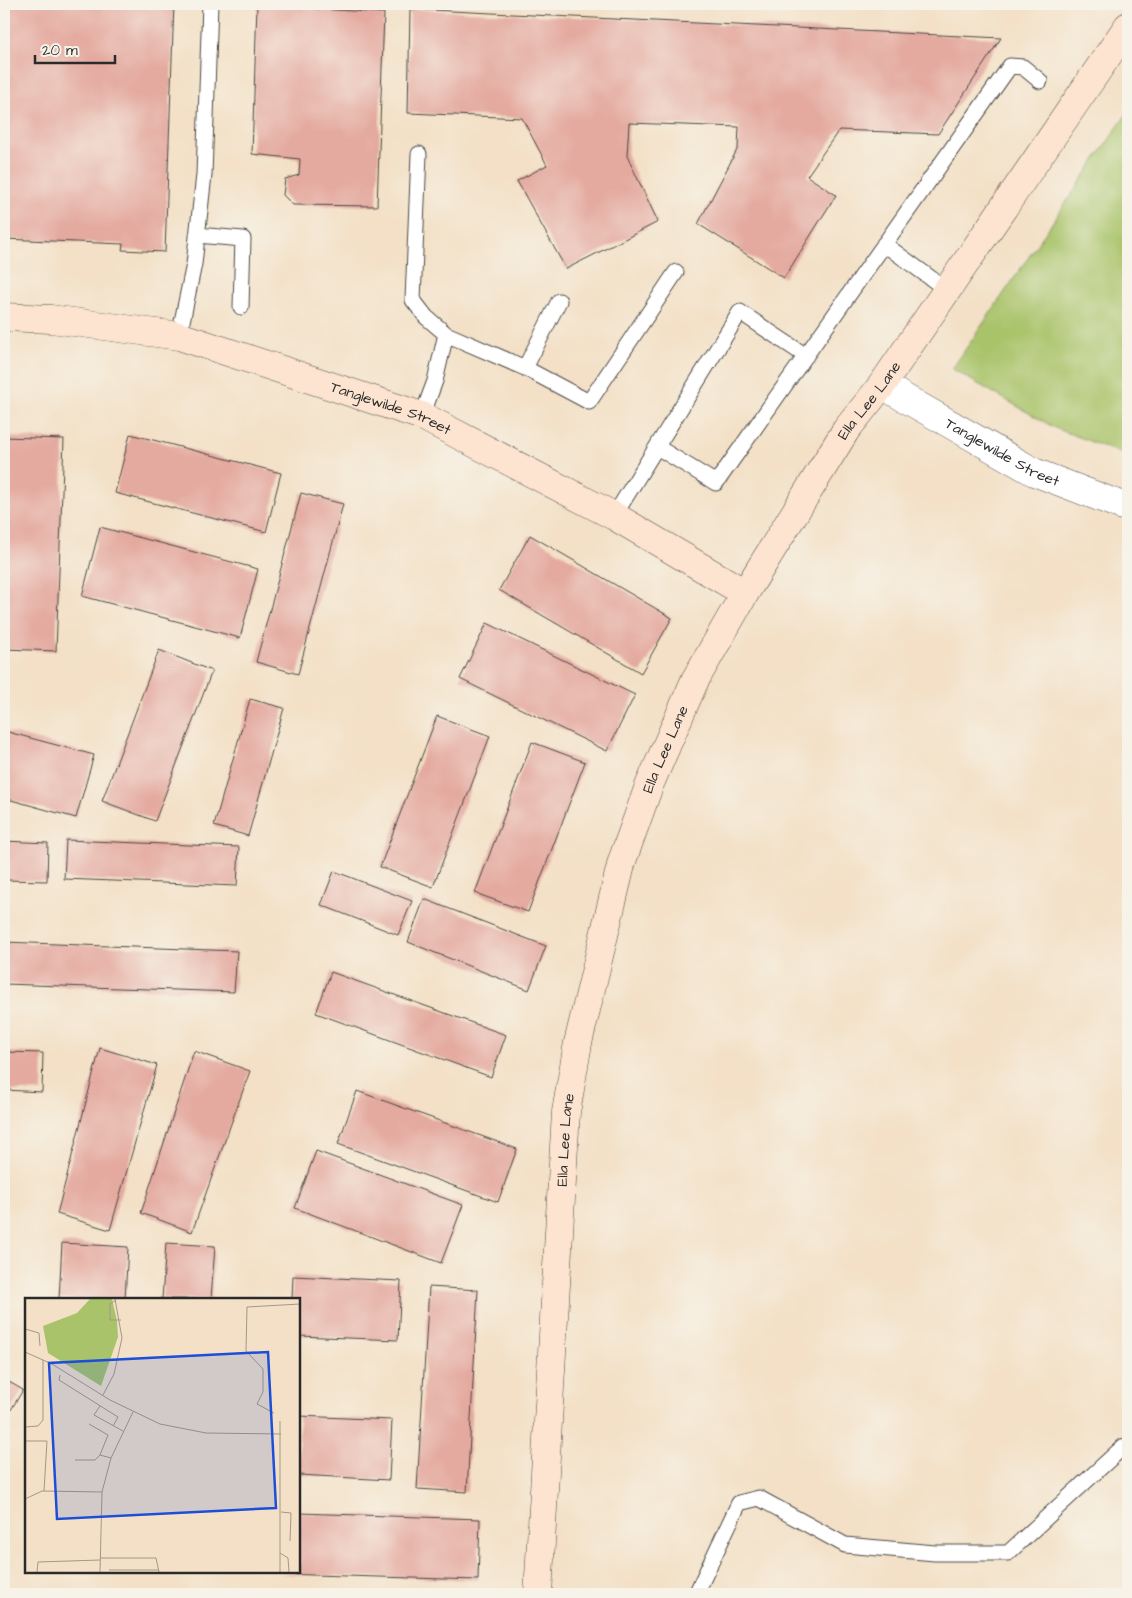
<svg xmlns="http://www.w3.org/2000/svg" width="1132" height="1598" viewBox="0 0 1132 1598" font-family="'Architects Daughter',sans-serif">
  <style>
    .green { fill: #a8c369; stroke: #6a774a }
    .building { fill: #e4a99f }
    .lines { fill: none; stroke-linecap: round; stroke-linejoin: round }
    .lane-casing { stroke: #494642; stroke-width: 17 }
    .street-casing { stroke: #494642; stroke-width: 29 }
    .secondary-casing { stroke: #494642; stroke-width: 29 }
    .lane { stroke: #fff; stroke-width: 15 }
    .street { stroke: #fff; stroke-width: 28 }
    .secondary { stroke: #fde4d0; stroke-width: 28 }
    .labels { text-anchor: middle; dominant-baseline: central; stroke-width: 4; stroke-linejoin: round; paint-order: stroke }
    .street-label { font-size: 15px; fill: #2b2b2b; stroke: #f7f3e8 }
    .inset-road { fill: none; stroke: #a39888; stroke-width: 1 }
    .view { fill: #1d4ed8; fill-opacity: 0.15; stroke: #1d4ed8; stroke-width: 2.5 }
    .inset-edge { fill: none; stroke: #2b2b2b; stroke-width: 2.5 }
  </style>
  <rect width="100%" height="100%" fill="#f7f3e8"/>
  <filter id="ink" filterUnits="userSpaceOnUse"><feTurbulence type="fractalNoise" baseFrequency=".02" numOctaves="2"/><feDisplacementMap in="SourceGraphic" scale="10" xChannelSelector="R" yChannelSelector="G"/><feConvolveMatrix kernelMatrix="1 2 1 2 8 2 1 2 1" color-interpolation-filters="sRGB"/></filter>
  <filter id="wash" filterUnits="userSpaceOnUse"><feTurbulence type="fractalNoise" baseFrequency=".0096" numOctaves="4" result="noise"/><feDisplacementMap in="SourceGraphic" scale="20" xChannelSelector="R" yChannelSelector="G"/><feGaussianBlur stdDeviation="1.12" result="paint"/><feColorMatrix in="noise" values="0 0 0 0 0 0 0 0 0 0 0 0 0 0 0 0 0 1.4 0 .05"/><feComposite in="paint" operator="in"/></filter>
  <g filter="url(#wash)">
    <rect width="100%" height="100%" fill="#f3e0c6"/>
    <!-- green -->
    <path class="green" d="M1128,112V456L1055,428L952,369Z"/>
    <g id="blocks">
      <!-- building -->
      <path class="building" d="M4,4H174L165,252L122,250L123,244L4,239Z
        M257,5L384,13L377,206L293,205L283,195L285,179L299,175L300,159L252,154Z
        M410,9L1001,38L938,134L839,130L807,176L836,195L784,278L698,224L738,148L739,127L629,123L627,156L658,222L566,269L517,181L547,165L522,118L408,113Z
        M130,434L281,473L266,532L115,493Z
        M4,437L64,439L56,651L4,649Z
        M301,493L343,504L298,674L256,662Z
        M100,527L258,569L240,638L82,596Z
        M530,535L672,618L641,673L499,590Z
        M487,623L635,695L607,751L460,679Z
        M159,650L212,671L155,821L102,801Z
        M250,699L284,708L248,836L214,826Z
        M437,716L490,736L433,887L380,867Z
        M4,731L94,755L76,818L4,798Z
        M532,742L585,762L528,912L475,893Z
        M66,840L239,847L237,886L64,879Z
        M4,841L48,843L47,881L4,880Z
        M334,871L412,901L398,935L321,905Z
        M424,899L546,946L529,990L408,942Z
        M4,942L237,951L234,992L4,984Z
        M331,972L506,1035L491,1077L316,1013Z
        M100,1048L157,1065L110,1230L57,1214Z
        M194,1051L250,1071L192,1232L141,1213Z
        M4,1052L43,1053L42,1092L4,1090Z
        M357,1091L517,1149L498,1202L338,1144Z
        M316,1151L463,1205L441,1263L295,1208Z
        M62,1243L128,1247L125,1299H59Z
        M166,1243L215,1246L211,1299H162Z
        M293,1276L401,1281L398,1340L299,1336V1299H292Z
        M429,1287L478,1290L467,1492L417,1489Z
        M4,1379L23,1390L4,1421Z
        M299,1416L392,1420L389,1480L299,1475Z
        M299,1513L480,1519L478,1580L280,1574L299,1572Z"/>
    </g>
  </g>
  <g filter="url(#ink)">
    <use href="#blocks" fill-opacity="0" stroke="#494642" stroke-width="1"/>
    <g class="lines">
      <!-- lane casing -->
      <g class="lane-casing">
        <path id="lane" d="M419,154L413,300L426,317L446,334
          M197,235L243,239L241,307
          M884,244L947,290
          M179,336L194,264L204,175L210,4
          M525,368L559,301
          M422,416L435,381L446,334L525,368L589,402L676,272
          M657,447L716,483L1010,66L1023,67L1040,81
          M614,516L740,312L806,356
          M696,1594L739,1503L759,1498L845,1545L935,1553H1008L1123,1447L1128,1445"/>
      </g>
      <!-- street casing -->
      <g class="street-casing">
        <g id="street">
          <path id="s1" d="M882,385L1034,472L1128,508"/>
        </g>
      </g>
      <!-- secondary casing -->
      <g class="secondary-casing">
        <g id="secondary">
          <path id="s2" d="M4,317L51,319L179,336L422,416L614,516L745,593"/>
          <path id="s3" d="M538,1594L566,1112L578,1043L622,861L649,786L695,680L745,593L846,430L882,385L1128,26"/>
        </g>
      </g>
      <!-- lane -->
      <use href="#lane" class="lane"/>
      <!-- street -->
      <use href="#street" class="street"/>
      <!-- secondary -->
      <use href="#secondary" class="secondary"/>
    </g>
  </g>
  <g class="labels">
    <!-- street labels -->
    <g class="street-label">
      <text stroke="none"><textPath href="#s3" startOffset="1265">Ella Lee Lane</textPath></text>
      <text stroke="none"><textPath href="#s2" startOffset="400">Tanglewilde Street</textPath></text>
      <text stroke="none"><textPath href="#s1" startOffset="138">Tanglewilde Street</textPath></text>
      <text stroke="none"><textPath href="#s3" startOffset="860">Ella Lee Lane</textPath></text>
      <text stroke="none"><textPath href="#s3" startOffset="455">Ella Lee Lane</textPath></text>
    </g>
  </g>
  <!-- overview -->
  <g transform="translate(25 1298)">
    <rect width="275" height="275" fill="#f3e0c6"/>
    <path d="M65,1H87L92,23L93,39L76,88L23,55L18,28L52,15Z" fill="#a8c369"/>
    <path class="inset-road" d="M91,2L85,6V22H96M0,31L14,35L15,48M0,54L27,66L85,102L135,126L181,135L256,136M35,77L34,82L93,119L88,128M78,97L89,76L97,40L90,1M75,108L69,117L98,133M249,115L232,106L238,94V71L221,53L222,9L275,6M64,126L83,137L75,157L86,160M0,129L13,128L18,122V62M0,143H22L19,193M50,162H70L75,157M0,201L17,193L77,194M256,214L266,215L265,243M255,255L263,260L264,274M75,260H131L134,274M84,272H134M12,274L13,264L75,262M75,274L77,194L86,160L108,114M255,274V123"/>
    <path class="view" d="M243,54L251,210L32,221L24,65Z"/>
    <rect width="275" height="275" class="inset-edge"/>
  </g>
  <!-- margin -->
  <rect width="1132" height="1598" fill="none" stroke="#f7f3e8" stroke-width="20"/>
  <!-- scale -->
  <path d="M35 55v8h80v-8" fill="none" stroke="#2b2b2b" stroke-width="2.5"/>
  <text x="42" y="55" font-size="15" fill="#2b2b2b" stroke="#f7f3e8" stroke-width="4" paint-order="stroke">20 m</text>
</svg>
